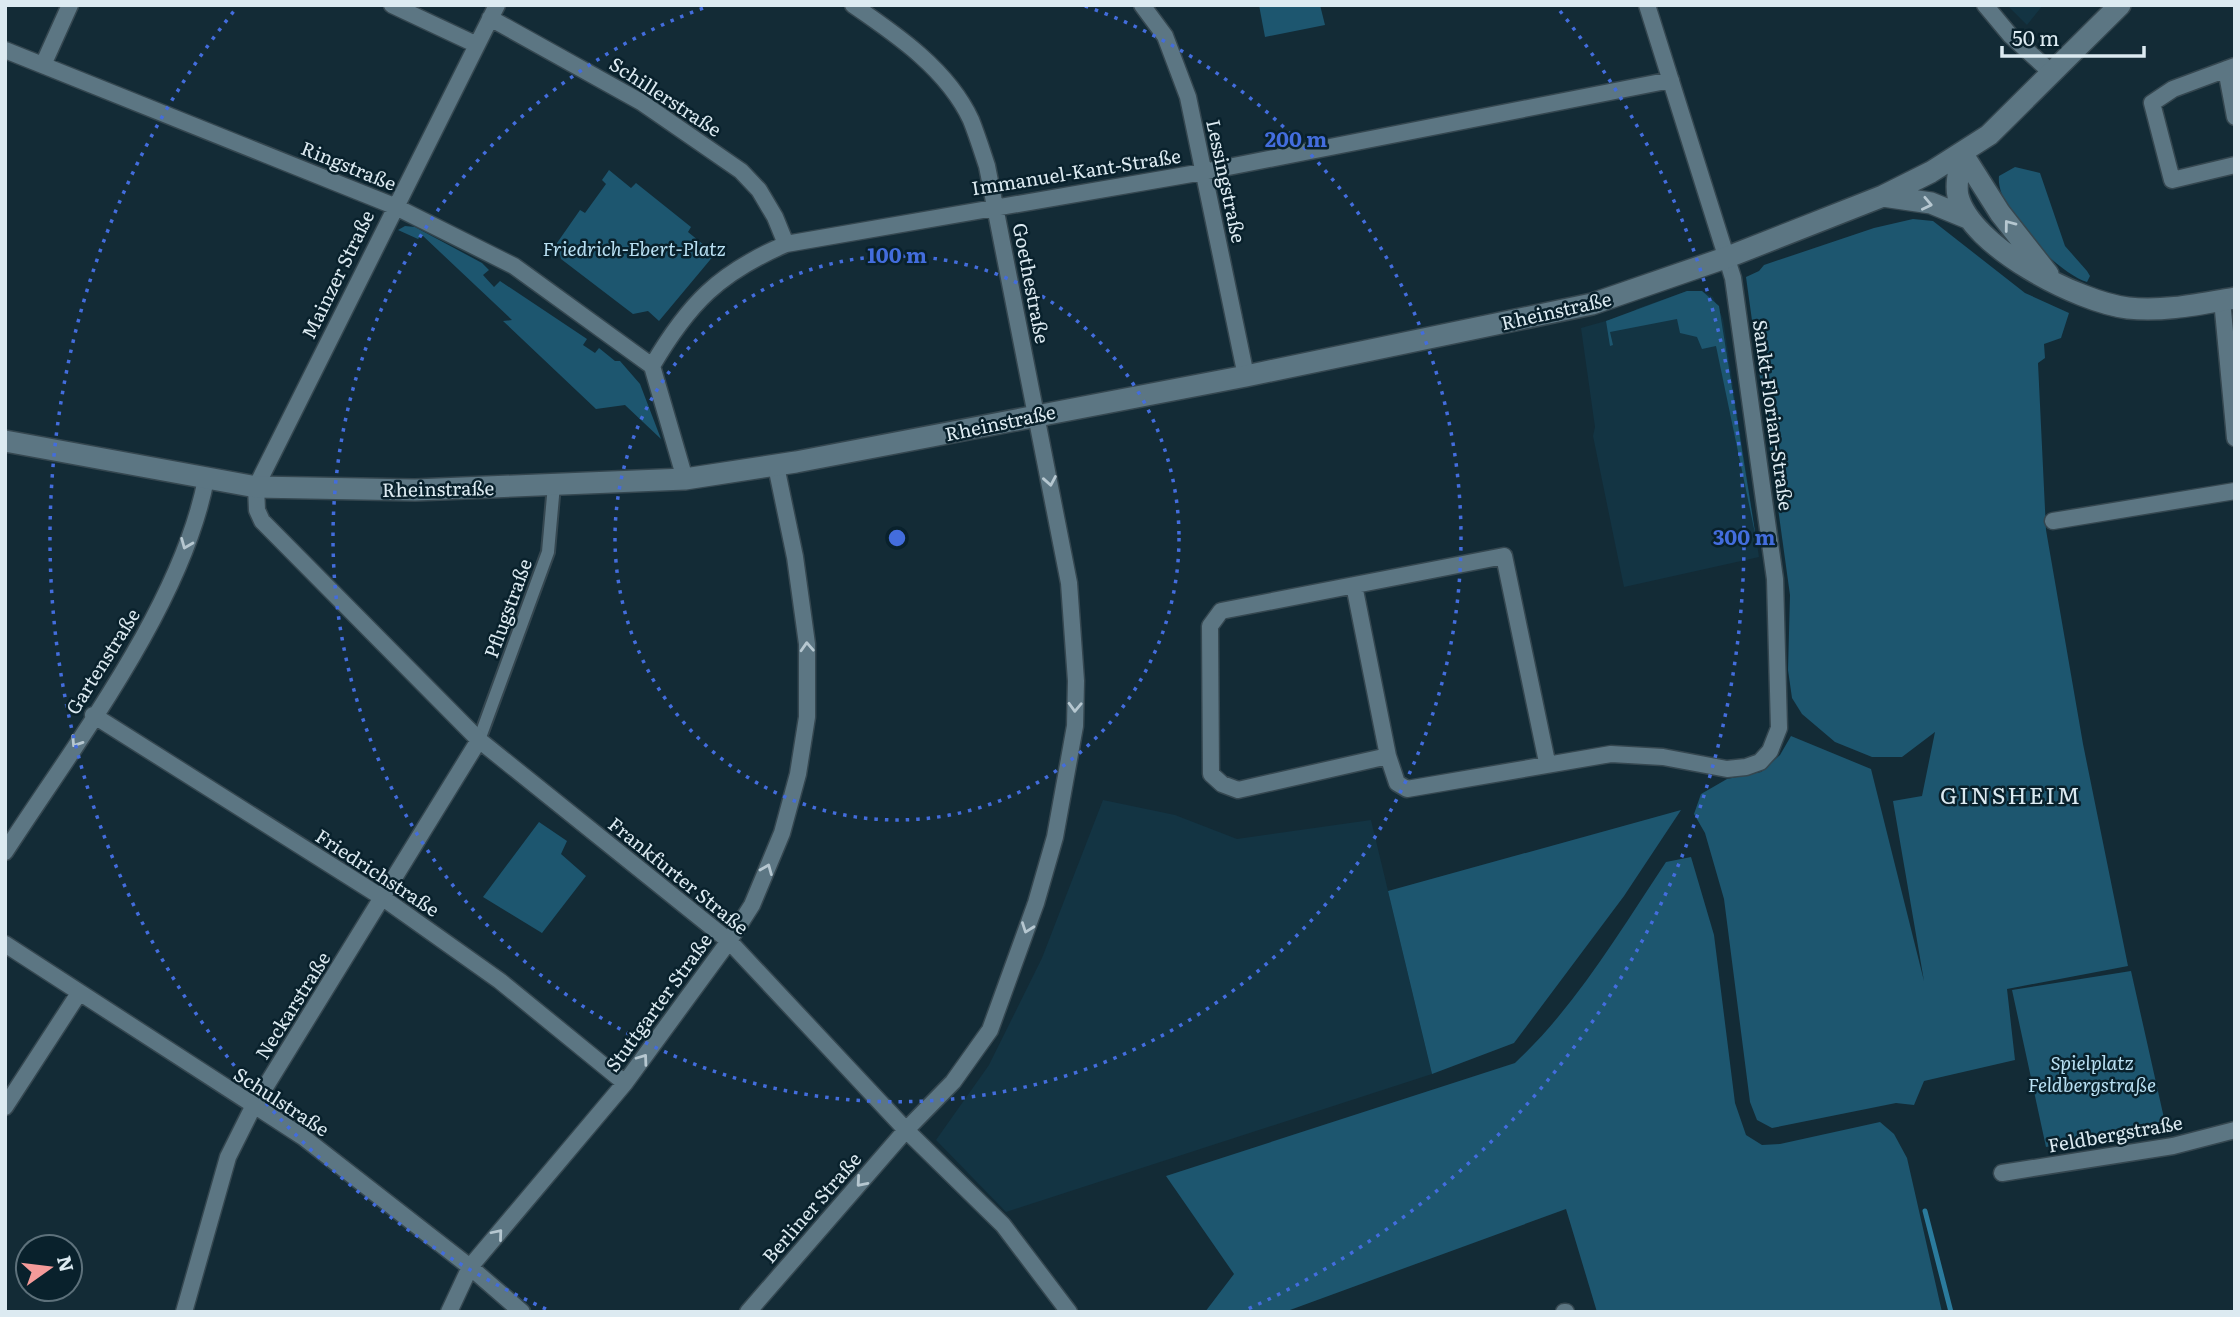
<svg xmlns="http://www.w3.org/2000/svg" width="2240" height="1317" viewBox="0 0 2240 1317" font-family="Literata,serif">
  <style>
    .built { fill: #133443 }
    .green { fill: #1d566f }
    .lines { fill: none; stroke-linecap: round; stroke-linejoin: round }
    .stream { stroke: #2b7b9d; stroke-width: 5 }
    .pedestrian-casing { stroke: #354750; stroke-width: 16 }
    .minor-casing { stroke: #354750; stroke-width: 19 }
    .secondary-casing { stroke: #354750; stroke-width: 24 }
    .pedestrian { stroke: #5c7683; stroke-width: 12 }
    .minor { stroke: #5c7683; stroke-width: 16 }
    .secondary { stroke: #5c7683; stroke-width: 21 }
    .oneway { stroke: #b6c7d0 }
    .ring { fill: none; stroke: #436ddd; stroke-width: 3.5; stroke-dasharray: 3.5 7 }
    .labels { text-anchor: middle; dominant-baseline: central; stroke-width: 5; stroke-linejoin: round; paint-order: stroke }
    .street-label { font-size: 19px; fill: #dceaf1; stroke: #09212c }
    .park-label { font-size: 19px; font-style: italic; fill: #b9e0f3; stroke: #09212c }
    .quarter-label { font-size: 23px; letter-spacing: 2px; fill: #dceaf1; stroke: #09212c }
    .centre { fill: #436ddd; stroke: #09212c; stroke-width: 3.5 }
    .ring-label { font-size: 21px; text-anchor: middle; font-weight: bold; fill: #436ddd; stroke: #09212c; stroke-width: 5; stroke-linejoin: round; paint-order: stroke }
  </style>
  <rect width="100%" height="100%" fill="#132b36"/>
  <!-- built -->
  <path class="built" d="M2007,5H2043L2027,25Z
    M1687,291H1702L1713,297L1723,319L1759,557L1624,587L1593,436L1595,427L1581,328L1634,313L1636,309Z
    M1103,800L1175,815L1237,839L1371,820L1432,1074L1006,1212L936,1140L989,1065L1042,958Z"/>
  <!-- green -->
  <path class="green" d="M1259,5H1320L1325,25L1265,37Z
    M2015,167L2040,173L2065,246L2087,271L2090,276L2087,282C2057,273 1995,209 1999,176Z
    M609,170L631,188L636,183L691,227L688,232L715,254L659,321L648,311L633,314L561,259L557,243L580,210L585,213L606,184L602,180Z
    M1913,219L1933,221L2025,293L2069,313L2061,338L2044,344L2045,358L2038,363L2046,530L2083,744L2128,966L2007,989L2015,1060L1924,1081L1914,1105L1896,1103L1772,1128L1757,1120L1750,1102L1724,899L1705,833L1694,814L1701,794L1727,779L1761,772L1780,755L1791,736L1871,769L1924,981L1893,801L1922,796L1935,732L1902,757H1872L1835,742L1802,714L1792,698L1788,670L1790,595L1746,277L1759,271L1764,265L1874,228Z
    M405,226L415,227L482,263L489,270L483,275L494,287L500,281L587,339L583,345L595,353L599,348L615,361H620L640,384L661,439L625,405L596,409L503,321L512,320L422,235L418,239L398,230Z
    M1687,291H1702L1719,306L1756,538L1716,346L1702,349L1697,337L1680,333L1677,319L1610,332L1613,345L1610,346L1606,321Z
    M1681,810L1624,896L1514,1043L1432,1074L1388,891Z
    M539,822L567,841L561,854L586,876L542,933L483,897Z
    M1691,857L1714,935L1735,1103L1746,1135L1762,1145L1780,1144L1880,1122L1894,1134L1907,1158L1942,1312H1597L1566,1209L1290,1310L1205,1312L1234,1274L1166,1176L1515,1063C1576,1006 1620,931 1666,862Z
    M2131,971L2166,1127L2046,1147L2012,990Z"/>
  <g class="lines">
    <!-- stream -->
    <path class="stream" d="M1925,1211L1951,1312"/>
    <!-- pedestrian casing -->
    <g class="pedestrian-casing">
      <path id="pedestrian" d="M479,740L548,552L554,485"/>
    </g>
    <!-- minor casing -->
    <g class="minor-casing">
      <path id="minor" d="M392,5L475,44
        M497,5L256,487L257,510L262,521L479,740L729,941L906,1130L1003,1225L1069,1312
        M1142,5L1165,36L1188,97L1246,376
        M1985,5L2010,35L2053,74
        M490,18L641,102L741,171L759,190L775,217L786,244
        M5,50L394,206L514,266L652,366
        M43,65L70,5
        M2235,66L2173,89L2152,103L2172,180L2235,165
        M2226,69L2235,117
        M2222,300L2235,438
        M685,479L652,366C689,303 719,273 786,244L1203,172L1671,80
        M2053,521L2235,491
        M1354,585L1388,756
        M93,715L383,898L500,981L625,1083
        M1547,762L1504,556L1221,611L1210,626L1211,774L1222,784L1238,790L1388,756L1397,783L1407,789L1611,754L1663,757L1727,769L1746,767L1760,762L1770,751L1779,728L1775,579L1733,278L1647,5
        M5,852C75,744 182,605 206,479
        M5,944L303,1137L470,1267L522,1312
        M5,1107L79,993
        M2002,1173L2173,1146L2235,1130
        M184,1312L228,1157L253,1107L479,740
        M449,1312L470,1267L625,1083L729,941L752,905L782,833L798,774L807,717V644L795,557L776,466
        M748,1312L906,1130L953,1082L990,1030L1036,903L1055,837L1075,726L1076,681L1069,583L987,166C982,151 977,135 971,120C948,70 897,35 853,5
        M1564,1312H1566"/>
    </g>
    <!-- secondary casing -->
    <g class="secondary-casing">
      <path id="secondary" d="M1962,153C1960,167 1955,183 1958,196C1971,247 2078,302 2128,308C2163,312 2200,304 2235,298
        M1962,153L2000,213L2048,274
        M1883,196L1931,203L1970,219
        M5,441L256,487L415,490L685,479L796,462L1246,376L1592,304L1728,257L1883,196L1931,172L1989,135L2120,5"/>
    </g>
    <!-- pedestrian -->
    <use href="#pedestrian" class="pedestrian"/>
    <!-- minor -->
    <use href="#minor" class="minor"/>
    <!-- secondary -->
    <use href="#secondary" class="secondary"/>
  </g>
  <!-- one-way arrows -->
  <defs><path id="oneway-chevron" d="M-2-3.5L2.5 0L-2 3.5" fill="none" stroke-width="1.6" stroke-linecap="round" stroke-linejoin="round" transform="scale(1.75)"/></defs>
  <g class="oneway">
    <use href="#oneway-chevron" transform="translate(1927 204) rotate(12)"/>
    <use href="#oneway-chevron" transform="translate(2009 225) rotate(-127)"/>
    <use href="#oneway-chevron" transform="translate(1050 481) rotate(80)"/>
    <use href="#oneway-chevron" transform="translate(186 544) rotate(112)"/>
    <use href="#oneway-chevron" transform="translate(807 647) rotate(-93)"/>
    <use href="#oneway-chevron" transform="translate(1075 707) rotate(92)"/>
    <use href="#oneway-chevron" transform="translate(76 742) rotate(123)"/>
    <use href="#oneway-chevron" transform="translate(767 869) rotate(-68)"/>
    <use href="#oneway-chevron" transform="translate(1027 928) rotate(110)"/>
    <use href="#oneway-chevron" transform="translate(643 1059) rotate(-54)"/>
    <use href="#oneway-chevron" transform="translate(861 1182) rotate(131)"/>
    <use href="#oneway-chevron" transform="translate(498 1234) rotate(-50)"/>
  </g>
  <!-- distance rings -->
  <g class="ring">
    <circle cx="897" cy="538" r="282"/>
    <path d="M1085 6A564 564 0 1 1 709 6"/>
    <path d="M546 1309A847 847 0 0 1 234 11M1560 11A847 847 0 0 1 1248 1309"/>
  </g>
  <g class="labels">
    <!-- street labels -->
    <g class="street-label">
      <text transform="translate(666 96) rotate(33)">Schillerstraße</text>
      <text transform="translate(349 165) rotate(22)">Ringstraße</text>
      <text transform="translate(1076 171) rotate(-9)">Immanuel-Kant-Straße</text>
      <text transform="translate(1227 181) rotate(78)">Lessingstraße</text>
      <text transform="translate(337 274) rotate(-64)">Mainzer Straße</text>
      <text transform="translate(1032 283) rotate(79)">Goethestraße</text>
      <text transform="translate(1556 310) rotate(-13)">Rheinstraße</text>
      <text transform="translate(1774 415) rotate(82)">Sankt-Florian-Straße</text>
      <text transform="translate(1000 422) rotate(-12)">Rheinstraße</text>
      <text transform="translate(438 488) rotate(-1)">Rheinstraße</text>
      <text transform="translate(507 608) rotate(-70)">Pflugstraße</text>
      <text transform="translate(102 661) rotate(-58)">Gartenstraße</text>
      <text transform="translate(378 872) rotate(33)">Friedrichstraße</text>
      <text transform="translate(679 875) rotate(39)">Frankfurter Straße</text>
      <text transform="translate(658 1002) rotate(-54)">Stuttgarter Straße</text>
      <text transform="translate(292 1005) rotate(-58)">Neckarstraße</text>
      <text transform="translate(282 1101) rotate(33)">Schulstraße</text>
      <text transform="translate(2115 1133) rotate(-10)">Feldbergstraße</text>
      <text transform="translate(811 1207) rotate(-49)">Berliner Straße</text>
    </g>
    <!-- park labels -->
    <g class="park-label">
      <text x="634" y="248">Friedrich-Ebert-Platz</text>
      <text x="2092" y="1062">Spielplatz<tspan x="2092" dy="22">Feldbergstraße</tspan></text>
    </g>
    <!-- quarter labels -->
    <g class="quarter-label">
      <text x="2011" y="794">GINSHEIM</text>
    </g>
  </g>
  <circle cx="897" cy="538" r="10" class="centre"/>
  <g class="ring-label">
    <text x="1296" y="147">200 m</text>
    <text x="897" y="263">100 m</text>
    <text x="1744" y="545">300 m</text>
  </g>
  <!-- border -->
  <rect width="2240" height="1317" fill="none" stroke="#dceaf1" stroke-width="14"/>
  <!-- north arrow -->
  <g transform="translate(49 1268) rotate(76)"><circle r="33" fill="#09212c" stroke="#5d717b" stroke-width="2"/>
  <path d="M0-5L12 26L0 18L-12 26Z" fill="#f59b9a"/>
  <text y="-10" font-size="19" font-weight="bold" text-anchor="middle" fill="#dceaf1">N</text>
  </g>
  <!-- scale -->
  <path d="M2002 46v10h142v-10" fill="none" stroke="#dceaf1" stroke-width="3.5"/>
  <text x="2012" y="46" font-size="21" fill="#dceaf1" stroke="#09212c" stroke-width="5" paint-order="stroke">50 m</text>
</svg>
